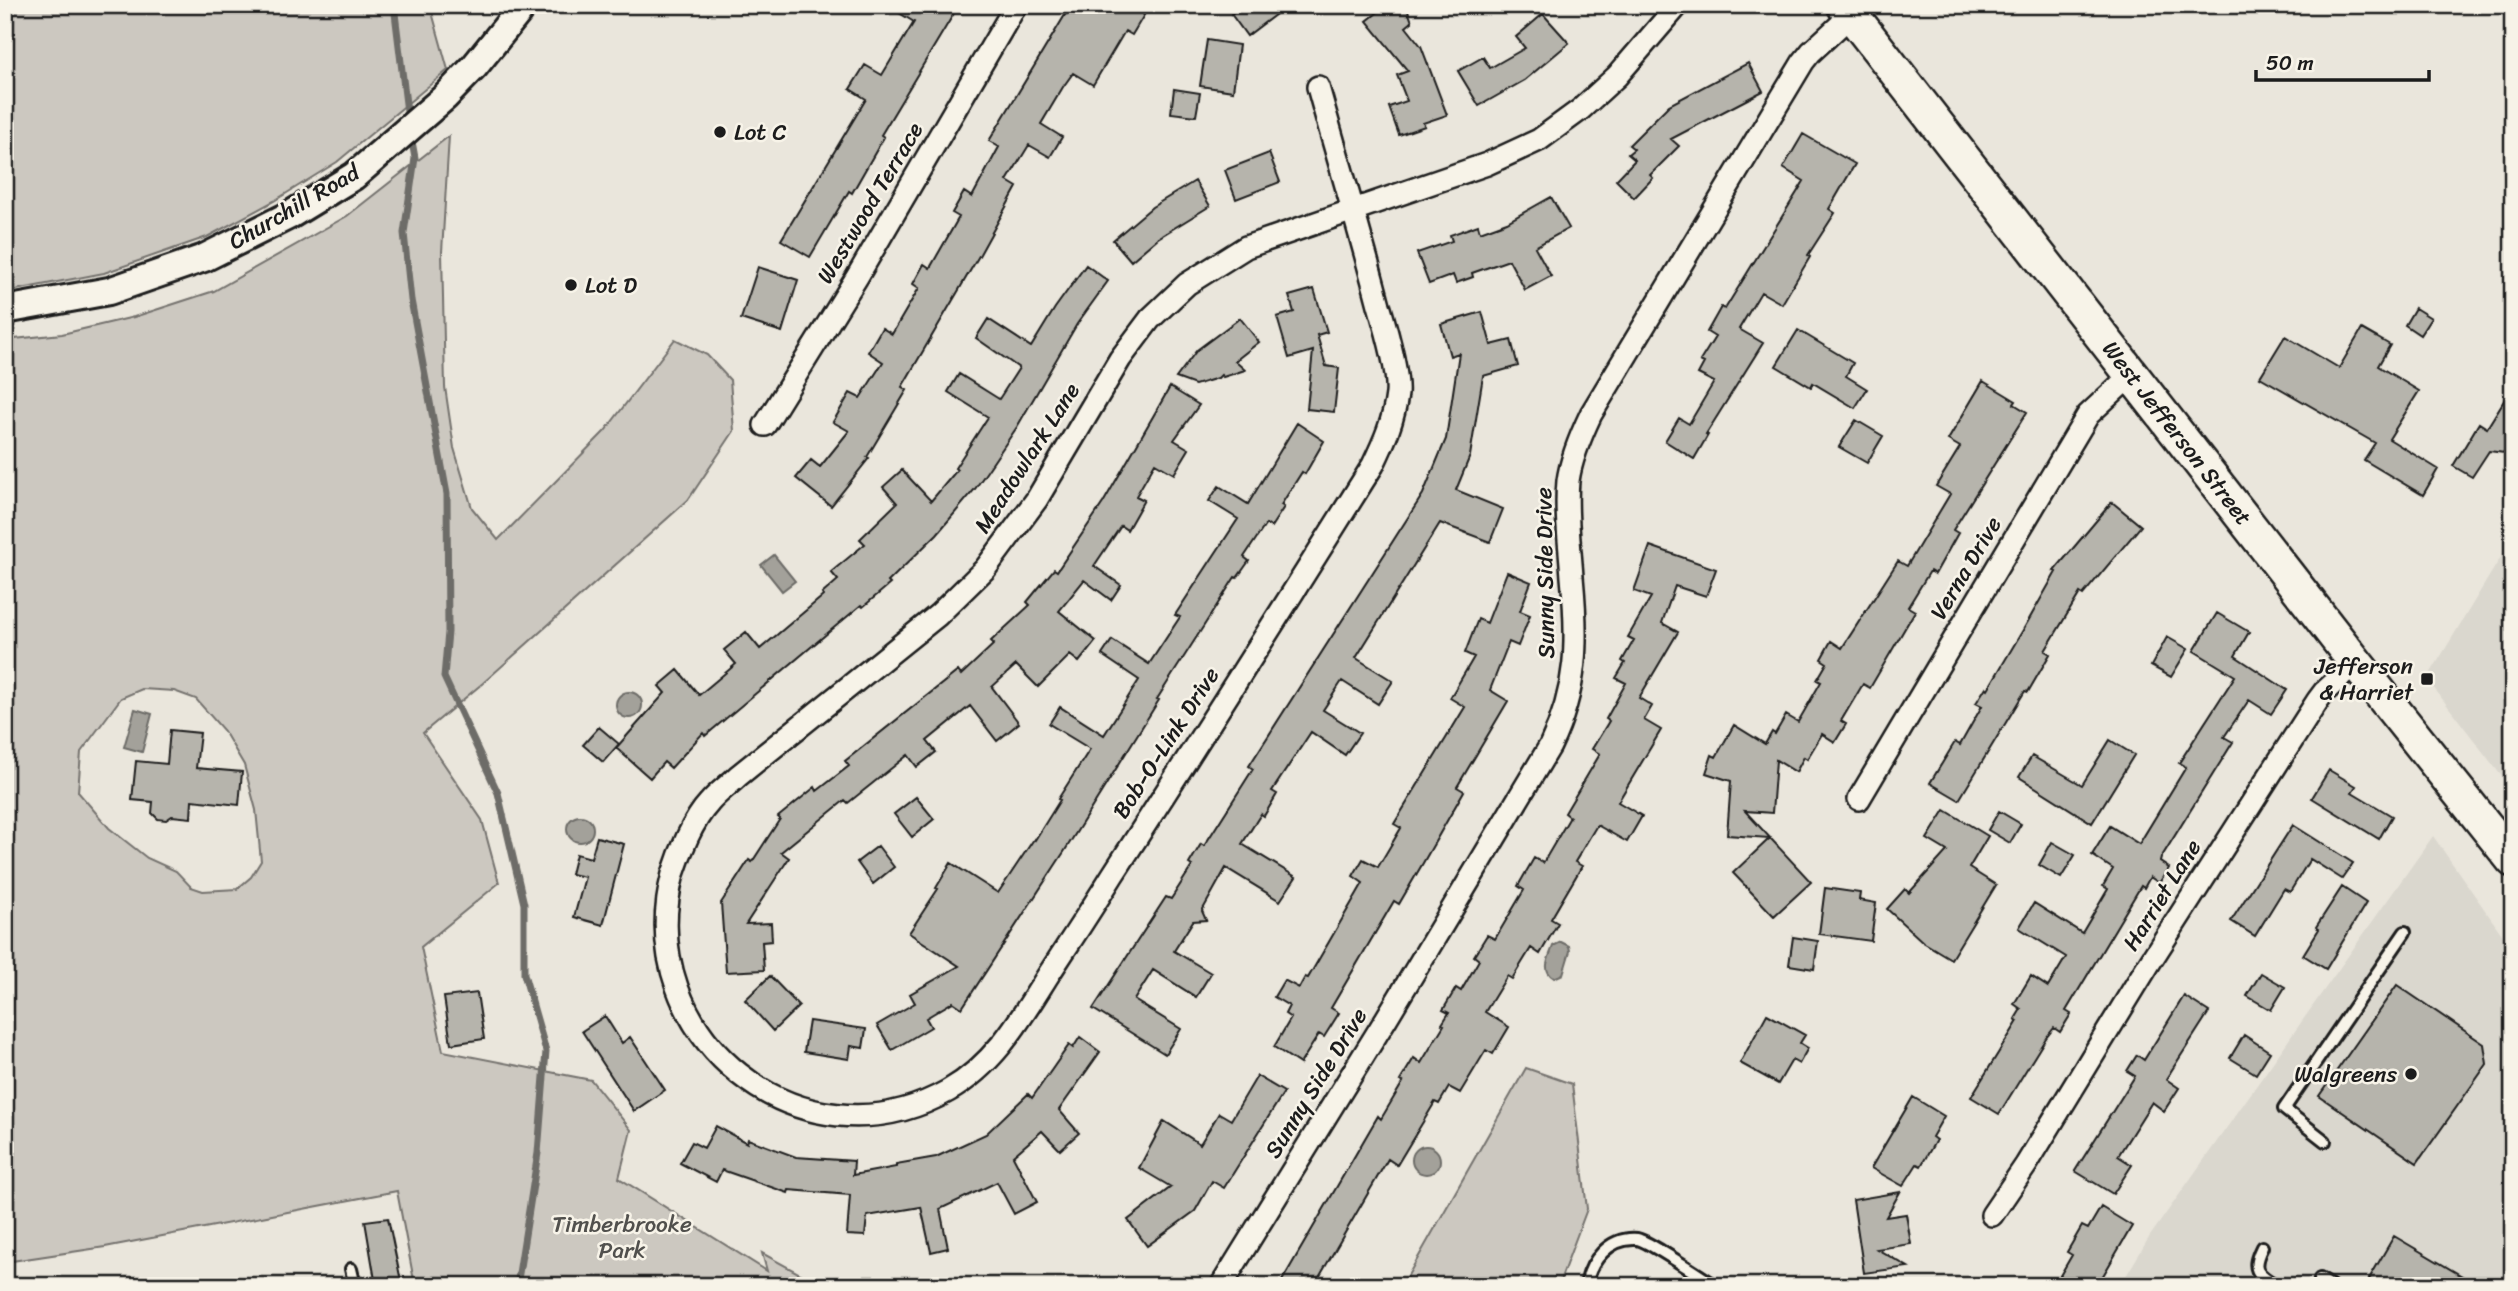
<svg xmlns="http://www.w3.org/2000/svg" width="2518" height="1291" viewBox="0 0 2518 1291" font-family="Sriracha,sans-serif">
  <style>
    .built { fill: #dad7ce }
    .green { fill: #ccc8c0; stroke: #74726e; stroke-width: 2; fill-rule: evenodd }
    .water { fill: #a3a19a; stroke: #6d6c68; stroke-width: 2 }
    .lines { fill: none; stroke-linecap: round; stroke-linejoin: round }
    .stream { stroke: #6d6c68; stroke-width: 7 }
    .building { fill: #b6b4ac; stroke: #1c1c1c; stroke-width: 2 }
    .service-casing { stroke: #1c1c1c; stroke-width: 16 }
    .minor-casing { stroke: #1c1c1c; stroke-width: 26 }
    .tertiary-casing { stroke: #1c1c1c; stroke-width: 32 }
    .primary-casing { stroke: #1c1c1c; stroke-width: 38 }
    .service { stroke: #f7f3e8; stroke-width: 10 }
    .minor { stroke: #f7f3e8; stroke-width: 21 }
    .tertiary { stroke: #f7f3e8; stroke-width: 26 }
    .primary { stroke: #f7f3e8; stroke-width: 33 }
    .poi-dot { fill: #1c1c1c; stroke: #f7f3e8; stroke-width: 2.5 }
    .labels { text-anchor: middle; dominant-baseline: central; stroke-width: 5; stroke-linejoin: round; paint-order: stroke }
    .poi-label { font-size: 23px; fill: #1c1c1c; stroke: #f7f3e8; text-anchor: start }
    .street-label { font-size: 23px; fill: #1c1c1c; stroke: #f7f3e8 }
    .park-label { font-size: 23px; fill: #51504d; stroke: #f7f3e8 }
  </style>
  <rect width="100%" height="100%" fill="#eae6dc"/>
  <filter id="ink" filterUnits="userSpaceOnUse"><feTurbulence type="fractalNoise" baseFrequency=".0143" numOctaves="2"/><feDisplacementMap in="SourceGraphic" scale="14" xChannelSelector="R" yChannelSelector="G"/><feConvolveMatrix kernelMatrix="1 2 1 2 8 2 1 2 1" color-interpolation-filters="sRGB"/></filter>
  <g filter="url(#ink)">
    <!-- built -->
    <path class="built" d="M2513,537V791L2427,679Z
      M2433,836L2513,950V1286H2120L2150,1236Z"/>
    <!-- green -->
    <path class="green" d="M5,5H430L448,70L337,162L274,201L207,237L104,273L5,292Z
      M449,136L442,252L445,387L454,448L472,508L498,540L605,431L675,339L707,355L730,380L734,431L688,500L483,683L423,733L482,820L499,883L421,947L443,1051L591,1080L631,1130L619,1178L767,1271L762,1253L822,1286H415L397,1191L105,1247L5,1262V340L62,334L134,317L214,291L347,216ZM142,689L174,691L196,699L224,731L244,765L256,810L261,861L251,877L237,889L203,891L191,887L176,871L147,858L109,828L78,792L81,752L121,698Z
      M1526,1068L1572,1084L1587,1209L1558,1286H1402Z"/>
    <!-- water -->
    <path class="water" d="M774,555L795,581L782,591L761,565Z
      M616 705a13 13 0 1 1 26 0a13 13 0 1 1-26 0Z
      M135,709L152,714L142,752L124,747Z
      M567 829a13 13 0 1 1 26 0a13 13 0 1 1-26 0Z
      M1561,942L1569,946L1570,951L1563,974L1554,978C1541,970 1549,958 1553,946Z
      M1412 1160a14 14 0 1 1 28 0a14 14 0 1 1-28 0Z"/>
    <g class="lines">
      <!-- stream -->
      <path class="stream" d="M394,5L408,120
        M411,136L415,158L404,233L411,300L447,494L448,632L444,677L498,793L524,904V974L546,1051L538,1153L517,1286"/>
    </g>
    <!-- building -->
    <path class="building" d="M886,5H959L881,135L884,137L852,193L849,191L810,257L781,240L866,99L850,89L865,65L882,75L914,22Z
      M1071,5H1150L1132,35L1125,31L1093,85L1073,73L1063,87L1041,124L1062,137L1050,157L1029,145L1007,181L1017,187L980,254L902,387L907,390L867,457L869,458L831,506L796,478L811,460L820,467L849,431L833,422L850,393L860,398L883,362L868,352L882,328L892,334L919,288L913,284L924,264L930,268L959,217L952,213L964,192L972,197L999,147L989,141Z
      M1243,5H1288L1247,36L1231,14Z
      M1387,5H1406L1412,22L1406,27L1421,46L1447,115L1423,123L1425,126L1399,135L1389,107L1407,101L1397,75L1408,71L1367,21Z
      M1543,14L1569,43L1525,80L1479,106L1458,71L1483,57L1490,68L1525,48L1516,37Z
      M1207,40L1239,45L1233,91L1200,86Z
      M1748,63L1763,91L1671,139L1679,146L1650,175L1653,178L1634,198L1616,180L1635,160L1628,154L1634,149L1629,145L1669,105Z
      M1174,89L1200,93L1196,116L1171,113Z
      M1803,134L1855,164L1829,209L1835,213L1808,255L1810,257L1782,304L1761,292L1739,329L1763,343L1706,434L1708,435L1694,459L1665,441L1679,418L1689,424L1714,382L1698,374L1704,363L1700,361L1715,337L1707,332L1721,307L1725,309L1804,181L1783,168Z
      M1269,153L1280,182L1236,199L1225,170Z
      M1195,181L1210,206L1158,238L1131,261L1113,240L1152,207Z
      M1551,197L1569,228L1535,247L1551,276L1525,290L1509,260L1472,273L1473,277L1456,283L1453,275L1429,284L1417,253L1452,241L1450,235L1478,225L1480,232L1507,222Z
      M1086,265L1108,281L1077,324L1017,427L975,489L937,534L888,582L890,584L863,607L861,605L705,736L703,733L671,768L664,762L650,778L616,748L665,693L659,686L678,670L699,695L736,664L724,650L746,632L760,649L823,596L822,594L838,580L831,572L865,544L860,539L897,503L883,487L902,470L931,501L957,470L955,468L988,417L948,392L959,374L999,399L1019,368L976,338L988,319L1031,347L1055,308Z
      M758,267L798,280L782,332L741,319Z
      M1314,289L1327,332L1317,335L1326,366L1339,368L1334,412L1307,409L1313,351L1289,358L1277,317L1294,312L1289,296Z
      M2415,308L2431,318L2420,335L2405,325Z
      M1482,312L1491,345L1511,340L1518,366L1483,376L1470,456L1456,490L1503,509L1490,542L1440,523L1356,658L1393,681L1378,704L1342,681L1323,710L1360,733L1345,755L1311,732L1272,791L1277,794L1264,816L1261,814L1242,844L1296,877L1280,901L1226,868L1202,911L1206,920L1193,921L1174,951L1211,973L1196,997L1153,970L1134,1000L1181,1029L1165,1054L1093,1009L1166,897L1171,899L1192,866L1189,864L1201,844L1204,846L1253,769L1249,766L1423,494L1446,439L1459,353L1450,356L1441,324Z
      M1240,318L1259,342L1235,361L1245,370L1223,377L1221,375L1218,378L1195,385L1176,378L1197,350Z
      M2362,329L2390,345L2378,366L2419,391L2389,439L2438,469L2423,495L2364,460L2375,443L2260,377L2285,336L2339,368Z
      M1798,330L1853,363L1846,376L1867,389L1855,408L1813,383L1811,387L1776,366Z
      M1983,381L2016,401L2014,404L2027,412L1953,530L1958,533L1935,574L1930,571L1908,607L1915,611L1870,688L1863,684L1841,721L1846,724L1835,742L1822,734L1807,759L1804,757L1796,772L1776,760L1772,813L1745,811L1811,882L1774,916L1733,873L1770,838L1727,835L1731,781L1706,773L1712,755L1716,757L1734,725L1765,744L1772,732L1775,734L1786,715L1798,722L1821,682L1817,680L1827,663L1821,659L1831,641L1842,648L1898,561L1907,566L1950,494L1936,486L1960,447L1948,440Z
      M2513,386V454L2489,451L2472,477L2453,466L2479,423L2487,428Z
      M1170,387L1199,405L1174,440L1189,449L1174,474L1155,463L1136,496L1144,500L1127,530L1121,526L1094,566L1121,585L1111,600L1084,580L1059,611L1096,641L1079,662L1070,655L1038,687L1016,665L992,687L1019,723L997,741L970,706L927,741L936,752L917,767L908,755L848,803L845,800L781,852L789,858L746,924L771,923L772,941L762,942L764,970L726,972L721,903L749,860L752,862L780,819L778,817L815,787L817,791L849,766L845,761L958,671L961,675L994,644L991,641L1030,605L1027,602L1054,569L1057,571L1103,503Z
      M1856,420L1883,436L1867,463L1839,447Z
      M1297,423L1324,441L1305,474L1302,472L1281,505L1284,507L1271,527L1266,524L1244,557L1249,561L1237,578L1235,577L1157,699L1159,700L1064,852L962,1008L953,1002L926,1018L931,1027L892,1050L877,1025L915,1003L910,994L959,966L909,933L938,889L936,888L951,863L998,893L1034,839L1035,840L1060,800L1058,799L1090,749L1049,724L1060,707L1104,735L1139,680L1102,655L1112,640L1149,664L1180,617L1175,615L1238,519L1209,501L1219,486L1248,504Z
      M2112,502L2141,526L2083,595L2080,593L2045,651L2050,654L2028,692L2025,691L1959,800L1930,783L1955,742L1960,745L1982,706L1976,703L1986,687L1988,689L2023,630L2056,572L2054,571Z
      M1650,546L1716,569L1706,596L1675,586L1662,623L1678,632L1639,698L1652,706L1644,720L1661,730L1618,802L1642,816L1627,842L1597,825L1575,862L1582,866L1551,919L1558,923L1540,954L1531,948L1512,979L1507,976L1485,1012L1509,1027L1493,1054L1486,1050L1460,1093L1449,1087L1439,1104L1435,1102L1397,1165L1388,1159L1314,1286H1279L1378,1116L1381,1119L1403,1082L1400,1081L1414,1058L1421,1063L1444,1025L1442,1024L1449,1013L1443,1010L1456,988L1461,991L1479,960L1474,956L1487,935L1495,939L1524,890L1518,886L1534,858L1543,863L1570,817L1565,813L1600,754L1592,749L1609,721L1606,719L1626,683L1616,678L1625,663L1622,661L1634,640L1628,637L1651,597L1634,591Z
      M1507,572L1531,582L1520,611L1530,615L1518,646L1509,642L1490,690L1508,701L1457,787L1464,791L1423,863L1399,904L1394,901L1331,1008L1339,1013L1324,1037L1319,1034L1300,1064L1274,1047L1291,1018L1285,1014L1289,1006L1274,997L1284,980L1299,988L1305,977L1308,978L1363,883L1353,876L1363,859L1378,867L1401,828L1394,824L1465,707L1450,698L1474,657L1465,653L1478,619L1487,623Z
      M2217,613L2249,632L2235,656L2287,690L2271,714L2249,700L2224,737L2233,742L2161,858L2160,862L2169,868L2159,883L2150,877L2144,888L2141,886L2066,1011L2071,1014L2060,1032L2054,1028L2046,1038L1999,1114L1971,1097L2018,1021L2015,1019L2021,1009L2014,1004L2031,976L2048,987L2066,957L2019,928L2034,903L2082,933L2108,889L2103,886L2113,869L2092,855L2110,826L2139,844L2186,767L2179,763L2235,676L2194,651Z
      M2167,637L2188,649L2171,677L2151,666Z
      M599,727L619,744L603,762L583,745Z
      M170,730L200,733L196,768L242,772L239,805L192,800L191,818L172,816L166,820L158,819L152,813L153,802L132,800L136,761L167,764Z
      M2110,740L2134,755L2092,823L2019,777L2032,756L2082,785Z
      M2329,770L2356,786L2352,792L2392,816L2379,839L2312,798Z
      M916,797L934,819L912,837L894,814Z
      M1945,810L1988,836L1969,868L1996,885L1951,959L1923,942L1887,909L1905,889L1909,893L1947,851L1927,839Z
      M1999,811L2021,824L2010,843L1988,830Z
      M2293,825L2353,863L2342,879L2310,859L2290,892L2284,889L2255,936L2231,921Z
      M597,837L624,844L603,925L574,917L585,877L571,874L576,854L591,858Z
      M2052,842L2075,855L2061,878L2039,865Z
      M878,846L894,867L873,884L857,862Z
      M2342,887L2366,903L2326,969L2303,955L2319,929L2316,927Z
      M1825,888L1860,893L1859,900L1876,903L1871,941L1819,934Z
      M1793,937L1818,941L1814,969L1789,965Z
      M2261,973L2285,987L2271,1010L2247,996Z
      M770,976L799,1006L773,1031L745,1000Z
      M2397,985L2484,1044L2487,1064L2417,1163L2319,1096Z
      M477,993L484,1039L451,1044L444,997Z
      M2184,996L2209,1012L2166,1079L2179,1088L2164,1111L2152,1102L2118,1156L2132,1165L2113,1194L2075,1171L2135,1076L2127,1071L2137,1055L2144,1060Z
      M1767,1014L1805,1035L1800,1043L1808,1048L1799,1064L1792,1060L1778,1084L1740,1063Z
      M605,1016L622,1043L630,1037L665,1090L634,1111L582,1031Z
      M809,1021L866,1029L863,1048L851,1046L849,1059L804,1052Z
      M2244,1035L2270,1052L2256,1074L2230,1058Z
      M1080,1037L1100,1052L1059,1110L1079,1133L1060,1150L1042,1131L1013,1156L1037,1202L1014,1214L997,1182L940,1209L948,1248L931,1252L921,1207L867,1216L865,1236L847,1235L850,1195L789,1190L788,1193L722,1170L716,1182L680,1163L692,1142L704,1148L716,1126L747,1143L748,1139L796,1157L854,1161L853,1175L896,1167V1164L936,1157L986,1134L1028,1094L1032,1098L1069,1045L1073,1048Z
      M1257,1076L1284,1092L1224,1188L1212,1181L1195,1211L1147,1246L1128,1220L1171,1187L1139,1168L1164,1121L1200,1144L1219,1113L1231,1120Z
      M1913,1097L1944,1116L1932,1137L1936,1140L1921,1166L1917,1164L1903,1186L1871,1168Z
      M1900,1192L1886,1217L1906,1214L1911,1244L1877,1249L1908,1267L1864,1273L1853,1200Z
      M2101,1207L2132,1226L2097,1286H2054L2072,1255L2067,1252L2082,1226L2088,1229Z
      M388,1218L402,1286H376L365,1221Z
      M2394,1236L2479,1286H2380L2369,1279Z"/>
    <g class="lines">
      <!-- service casing -->
      <g class="service-casing">
        <path id="service" d="M2325,1141L2284,1109L2405,932
          M2262,1247C2251,1269 2256,1274 2277,1286
          M351,1269L355,1286
          M2320,1279L2331,1286
          M1586,1286C1590,1261 1609,1237 1637,1239C1647,1240 1703,1278 1716,1286"/>
      </g>
      <!-- minor casing -->
      <g class="minor-casing">
        <path id="minor" d="M1318,87C1338,159 1360,232 1379,305C1385,325 1399,374 1397,394C1394,420 1384,442 1373,465C1287,602 1200,740 1112,876C1091,910 1069,943 1047,977C1020,1020 994,1065 948,1091C801,1174 630,1035 673,874C680,852 693,820 709,803C717,793 729,785 738,776L938,615L985,569L1037,499L1120,359L1150,319L1187,284L1246,247L1487,164L1539,140L1580,110L1617,76L1678,5
          M765,425L857,277L1016,5
          M1859,799L2088,415L2131,375
          M1992,1215L2026,1165L2150,962L2318,700L2324,692L2356,663
          M1221,1286L1386,1019L1550,746C1578,688 1578,640 1572,577C1570,545 1565,513 1568,481C1571,458 1581,435 1591,414L1803,62L1811,52L1851,15"/>
      </g>
      <!-- tertiary casing -->
      <g class="tertiary-casing">
        <path id="tertiary" d="M5,310L109,291L204,258L290,215L354,176L445,97L474,67L524,5"/>
      </g>
      <!-- primary casing -->
      <g class="primary-casing">
        <path id="primary" d="M1844,5L2356,663L2513,860"/>
      </g>
      <!-- service -->
      <use href="#service" class="service"/>
      <!-- minor -->
      <use href="#minor" class="minor"/>
      <!-- tertiary -->
      <use href="#tertiary" class="tertiary"/>
      <!-- primary -->
      <use href="#primary" class="primary"/>
    </g>
  </g>
  <!-- markers -->
  <g class="poi-dot">
    <circle cx="720" cy="132" r="7"/>
    <circle cx="571" cy="285" r="7"/>
    <rect x="2420" y="672" width="14" height="14" rx="3.5"/>
    <circle cx="2411" cy="1074" r="7"/>
  </g>
  <g class="labels">
    <!-- poi labels -->
    <g class="poi-label">
      <text x="734" y="132">Lot C</text>
      <text x="585" y="285">Lot D</text>
      <text x="2413" y="666" text-anchor="end">Jefferson<tspan x="2413" dy="26">&amp; Harriet</tspan></text>
      <text x="2397" y="1074" text-anchor="end">Walgreens</text>
    </g>
    <!-- street labels -->
    <g class="street-label">
      <text transform="translate(870 203) rotate(-59)">Westwood Terrace</text>
      <text transform="translate(294 207) rotate(-30)">Churchill Road</text>
      <text transform="translate(2177 433) rotate(52)">West Jefferson Street</text>
      <text transform="translate(1027 458) rotate(-57)">Meadowlark Lane</text>
      <text transform="translate(1966 568) rotate(-59)">Verna Drive</text>
      <text transform="translate(1545 573) rotate(-91)">Sunny Side Drive</text>
      <text transform="translate(1166 743) rotate(-57)">Bob-O-Link Drive</text>
      <text transform="translate(2162 895) rotate(-58)">Harriet Lane</text>
      <text transform="translate(1316 1083) rotate(-58)">Sunny Side Drive</text>
    </g>
    <!-- park labels -->
    <g class="park-label">
      <text x="622" y="1224">Timberbrooke<tspan x="622" dy="26">Park</tspan></text>
    </g>
  </g>
  <!-- margin -->
  <rect width="2518" height="1291" fill="none" stroke="#f7f3e8" stroke-width="28"/>
  <rect x="14" y="14" width="2490" height="1263" fill="none" stroke="#1c1c1c" stroke-width="2.5" filter="url(#ink)"/>
  <!-- scale -->
  <path d="M2256 70v10h173v-10" fill="none" stroke="#1c1c1c" stroke-width="3.5"/>
  <text x="2266" y="70" font-size="21" fill="#1c1c1c" stroke="#f7f3e8" stroke-width="5" paint-order="stroke">50 m</text>
</svg>
